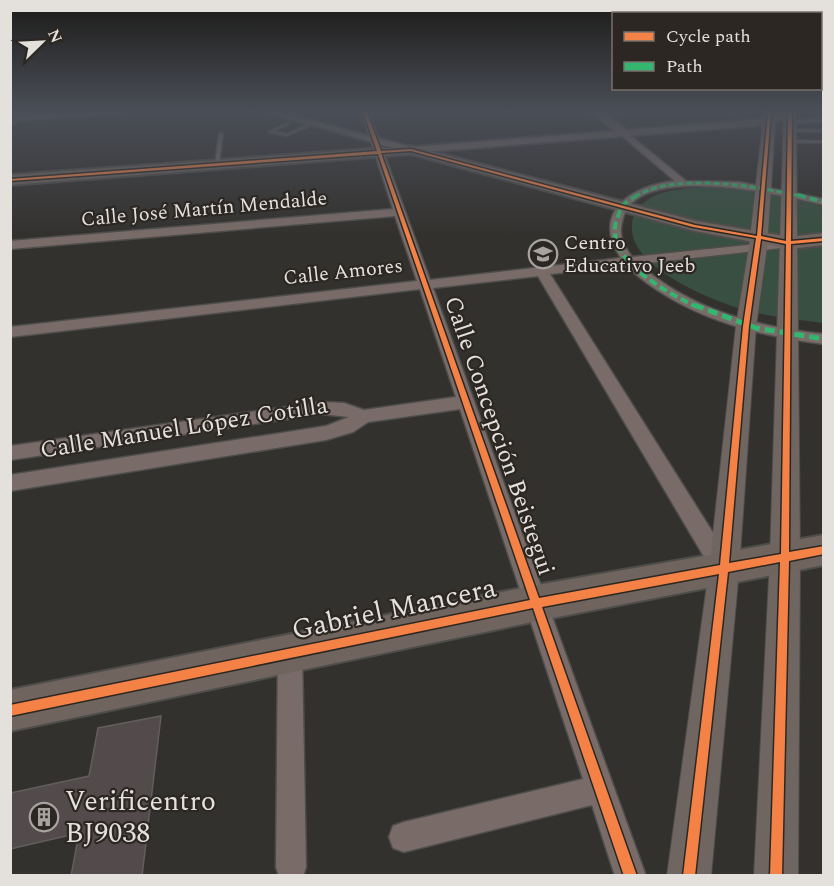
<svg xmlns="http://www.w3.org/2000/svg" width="834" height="886" viewBox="0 0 834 886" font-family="Spectral,serif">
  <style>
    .green { fill: #394f42 }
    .building { fill: #534a4b; stroke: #615e5d; stroke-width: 1.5 }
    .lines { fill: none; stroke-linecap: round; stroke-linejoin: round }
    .service-casing { stroke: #4e4d4b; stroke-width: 3 }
    .minor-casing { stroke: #4e4d4b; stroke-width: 3 }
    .tertiary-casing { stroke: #4e4d4b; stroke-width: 4 }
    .secondary-casing { stroke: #4e4d4b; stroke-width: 2 }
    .primary-casing { stroke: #4e4d4b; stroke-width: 4 }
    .service { fill: #796c68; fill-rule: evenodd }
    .minor { fill: #796c68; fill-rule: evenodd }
    .tertiary { fill: #796c68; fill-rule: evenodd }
    .secondary { fill: #706661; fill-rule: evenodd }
    .primary { fill: #6f645e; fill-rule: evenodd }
    .quiet-far2 { stroke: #33b770; stroke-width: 3; stroke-dasharray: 6 3; stroke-linecap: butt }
    .quiet-far1 { stroke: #33b770; stroke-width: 4; stroke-dasharray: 8 4; stroke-linecap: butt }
    .quiet { stroke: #33b770; stroke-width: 5; stroke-dasharray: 10 5; stroke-linecap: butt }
    .cycleway-casing { stroke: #2c2722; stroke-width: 3 }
    .cycleway { fill: #f48246; fill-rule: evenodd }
    .labels { text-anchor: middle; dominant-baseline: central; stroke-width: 4.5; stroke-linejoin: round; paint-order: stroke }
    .far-street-label { font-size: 20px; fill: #e4e1dd; stroke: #2c2722 }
    .far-poi-label { font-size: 20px; fill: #e4e1dd; stroke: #2c2722; text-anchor: start }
    .street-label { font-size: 24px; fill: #e4e1dd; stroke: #2c2722 }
    .near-street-label { font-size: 28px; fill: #e4e1dd; stroke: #2c2722 }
    .near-poi-label { font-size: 28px; fill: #e4e1dd; stroke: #2c2722; text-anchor: start }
  </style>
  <rect width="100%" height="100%" fill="#33312e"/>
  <!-- green -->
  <path class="green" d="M705,186C745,188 786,192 823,207V323C789,319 753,315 721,302C692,291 629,262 632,226C632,215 638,206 647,200C664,189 686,189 705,186Z"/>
  <!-- building -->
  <path class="building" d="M161,716L142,876H71L79,833L10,849V793L89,776L98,728Z"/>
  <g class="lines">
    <!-- service casing -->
    <g class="service-casing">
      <path id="service" d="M384,112H399L366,115L364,114Z
        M288,122L289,124L274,131L287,134L310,123L314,124L287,136L268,132Z
        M790,129L824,130V132L788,131Z
        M221,133L223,134L219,164L217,165L215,164L219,134Z
        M788,140L824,141V143L790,142Z"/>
    </g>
    <!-- minor casing -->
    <g class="minor-casing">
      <path id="minor" d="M89,112H127L123,114L10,121V116Z
        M361,112H369L430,280L621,258C590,213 631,185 675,181L621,135L620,133L624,130L686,181L740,182L824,199V205C783,195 644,163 624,215C618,233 621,242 632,257L794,240L796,243L790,247L639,264C691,310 757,327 824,334V344C751,335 681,316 626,266L550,274L732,563L735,570L732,577L724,580L716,577L538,276L433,288L646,876H615L592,805L404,852L393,848L389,837L393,826L404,822L583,779L460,409L368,422L353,432L326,440L10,491V475L326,426L349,417L322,414L10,460V446L322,402L344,403L364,410L456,397L420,289L10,337V327L417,281L395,216L10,249V241L393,209Z
        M824,116V121L790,125L786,122Z
        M290,641L299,644L302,653L306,867L303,876H279L276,867L278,653L281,644Z"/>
    </g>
    <!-- tertiary casing -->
    <g class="tertiary-casing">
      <path id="tertiary" d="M265,112H280L411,147L614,131L593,112H604L627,130L752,120C769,118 784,111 800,112L773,123L752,126L411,153Z"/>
    </g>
    <!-- secondary casing -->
    <g class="secondary-casing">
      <path id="secondary" d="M764,112H776L767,247L756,326L739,570L711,876H667L709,570L736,326L749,247Z
        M784,112H796L800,558L798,876H754L770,558Z"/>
    </g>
    <!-- primary casing -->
    <g class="primary-casing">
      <path id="primary" d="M10,112H24L15,124L10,125Z
        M411,146L696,221L790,237L824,233V245L790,249L695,231L411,154L10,185V175Z
        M824,535V565L537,621L10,731V690L537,585Z"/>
    </g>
    <!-- service -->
    <use href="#service" class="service"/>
    <!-- minor -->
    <use href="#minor" class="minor"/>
    <!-- tertiary -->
    <use href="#tertiary" class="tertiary"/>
    <!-- secondary -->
    <use href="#secondary" class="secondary"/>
    <!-- primary -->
    <use href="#primary" class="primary"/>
    <!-- quiet-far2 -->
    <path class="quiet-far2" d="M635,197C673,171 762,187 805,197"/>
    <!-- quiet-far1 -->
    <path class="quiet-far1" d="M638,195C633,198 626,202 622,206C620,209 619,215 617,219C602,259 668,293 697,307
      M798,195L824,202"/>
    <!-- quiet -->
    <path class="quiet" d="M694,305L756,328L824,339"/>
    <!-- cycleway casing -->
    <g class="cycleway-casing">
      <path id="cycleway" d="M363,112H367L381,151L411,149L695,225L757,236L768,112H771L761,236L786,241L788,112H792L791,241L824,238V241L791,244L789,552L824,546V554L789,561L782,876H770L780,562L728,572L695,876H683L719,574L542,607L637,876H624L533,608L10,716V705L530,600L378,154L10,181V179L377,151ZM411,151L693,227L756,238L743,326L720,565L539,598L381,153ZM761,239L786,244L781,554L729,563L749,326Z"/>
    </g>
    <!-- cycleway -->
    <use href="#cycleway" class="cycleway"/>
  </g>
  <!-- sky -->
  <linearGradient id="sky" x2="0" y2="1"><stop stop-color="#1c1b19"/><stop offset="0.47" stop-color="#4a4e57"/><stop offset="1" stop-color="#4a4e57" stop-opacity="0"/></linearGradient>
  <rect width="834" height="236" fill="url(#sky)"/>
  <!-- icons -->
  <defs>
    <g id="school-ring" transform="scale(1.5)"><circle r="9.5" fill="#2c2722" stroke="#a6a3a0" stroke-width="1.5"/><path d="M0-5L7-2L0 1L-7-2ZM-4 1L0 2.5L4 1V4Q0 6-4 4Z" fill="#a6a3a0"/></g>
    <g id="building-ring" transform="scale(1.5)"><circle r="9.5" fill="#2c2722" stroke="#a6a3a0" stroke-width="1.5"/><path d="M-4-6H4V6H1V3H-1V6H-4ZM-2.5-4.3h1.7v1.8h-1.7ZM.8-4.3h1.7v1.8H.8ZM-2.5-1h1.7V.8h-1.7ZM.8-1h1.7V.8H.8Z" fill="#a6a3a0"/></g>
  </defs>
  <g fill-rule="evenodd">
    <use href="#school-ring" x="543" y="254"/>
    <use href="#building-ring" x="44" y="817"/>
  </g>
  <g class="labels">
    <!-- far-street labels -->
    <g class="far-street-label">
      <text transform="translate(204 209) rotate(-5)">Calle José Martín Mendalde</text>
      <text transform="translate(343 272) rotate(-6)">Calle Amores</text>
    </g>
    <!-- far-poi labels -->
    <g class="far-poi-label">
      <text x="564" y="243">Centro<tspan x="564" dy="23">Educativo Jeeb</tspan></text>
    </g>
    <!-- street labels -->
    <g class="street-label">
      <text transform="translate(184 428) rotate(-9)">Calle Manuel López Cotilla</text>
      <text transform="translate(499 436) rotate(71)">Calle Concepción Beistegui</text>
    </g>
    <!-- near-street labels -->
    <g class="near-street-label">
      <text transform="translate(394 609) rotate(-12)">Gabriel Mancera</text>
    </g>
    <!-- near-poi labels -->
    <g class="near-poi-label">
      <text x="65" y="801">Verificentro<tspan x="65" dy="32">BJ9038</tspan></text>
    </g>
  </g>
  <!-- border -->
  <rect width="834" height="886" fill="none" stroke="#e4e1dd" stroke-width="24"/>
  <!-- legend -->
  <rect x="612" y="12" width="210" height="78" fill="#2c2722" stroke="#76716d" stroke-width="1.5"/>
  <rect x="624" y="32" width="30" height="9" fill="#f48246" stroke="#76716d" stroke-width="1.5"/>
  <text x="666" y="42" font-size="18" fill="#e4e1dd">Cycle path</text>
  <rect x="624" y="62" width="30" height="9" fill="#33b770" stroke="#76716d" stroke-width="1.5"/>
  <text x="666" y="72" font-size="18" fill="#e4e1dd">Path</text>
  <!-- north arrow -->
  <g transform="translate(42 42) rotate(66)" stroke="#2c2722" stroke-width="4.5" paint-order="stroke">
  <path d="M0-4.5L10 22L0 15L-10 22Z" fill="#e4e1dd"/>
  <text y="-9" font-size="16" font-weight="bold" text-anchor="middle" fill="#e4e1dd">N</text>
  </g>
</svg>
